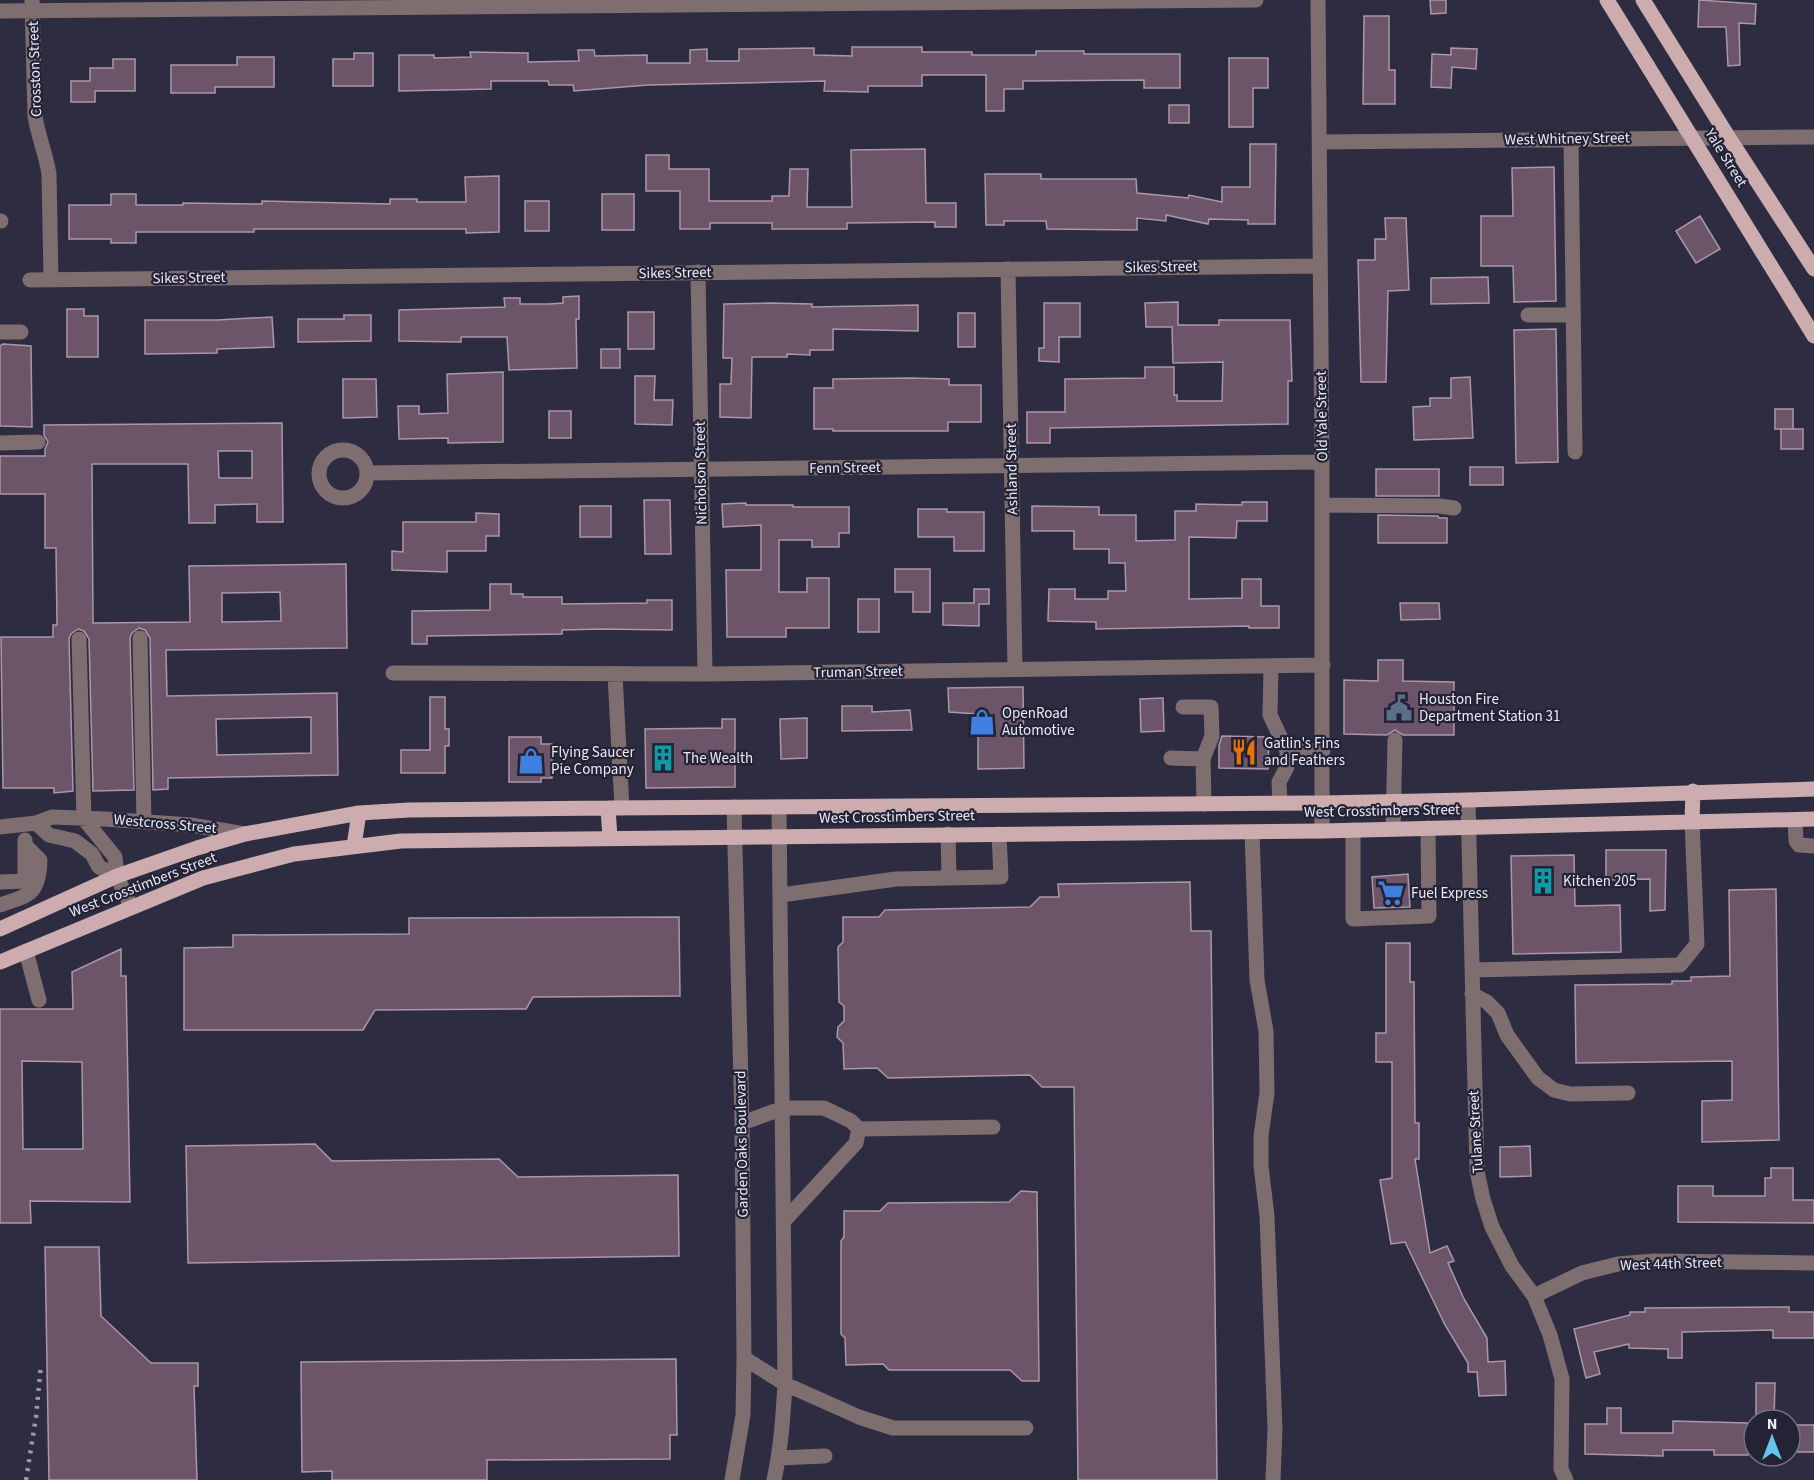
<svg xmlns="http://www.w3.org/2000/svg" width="1814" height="1480" viewBox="0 0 1814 1480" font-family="'Source Sans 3',sans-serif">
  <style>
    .building { fill: #6c5469; stroke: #ab97a8; stroke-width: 1.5; fill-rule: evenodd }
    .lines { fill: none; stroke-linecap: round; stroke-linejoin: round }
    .minor { stroke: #7e6e6f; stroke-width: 15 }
    .major { stroke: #ccacaf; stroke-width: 15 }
    .rail { stroke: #9b9aaa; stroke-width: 4.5; stroke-dasharray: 3 6; stroke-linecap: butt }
    .labels { text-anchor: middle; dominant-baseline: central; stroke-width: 4.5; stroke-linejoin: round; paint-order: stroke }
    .street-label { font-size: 15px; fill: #eae9f6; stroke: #242335 }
    .poi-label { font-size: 15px; fill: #eae9f6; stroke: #242335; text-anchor: start }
  </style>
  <rect width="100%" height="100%" fill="#2e2c40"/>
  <!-- building -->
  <path class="building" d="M1430,0H1446V13L1431,14Z
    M1699,0L1756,4L1755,24L1739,23L1740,65L1728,66L1726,27H1698Z
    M1364,16H1389V70H1395V104H1363Z
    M852,47H922V52H972V55H1036V51H1084V54H1180V88H1144V80L1023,81V89H1004V111H986V75H922V86H868V92L824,91L825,81L648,85L574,91L573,85H549L548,81H491V89L399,91V55H434V58L471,57L470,52L528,53V62L579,61L578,50H594L595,56L647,55V63H690V50L707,49V61H739V49L814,48V55L852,56Z
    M1451,48L1477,49L1476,69L1452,67L1451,88L1431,87L1432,54L1451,55Z
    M354,53H373V86H333V59H354Z
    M237,57H274V87H215V93H171V65H237Z
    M1229,58H1268V88H1253V127H1229Z
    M113,59H135V91H95V102H71V81H90V68H113Z
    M1169,105H1189V123H1169Z
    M1250,144H1276L1275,224H1248V220L1209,219L1208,224L1166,215V221L1137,218V230L1047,229L1046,221H1004V225H986L985,174H1041V179H1136L1137,193L1188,198L1189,195L1222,202V187H1250Z
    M925,149L926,203H956V227H935V222L847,223V229H772V223H710V229H680V191H646V155H669V169H709V201H772V196H789L790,169H808L807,207H852L851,150Z
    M1554,167L1556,301L1514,302L1513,266H1481V216H1513L1512,168Z
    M499,176V232L466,233V229H254V232H136V243H111V239H69V205H111V194H136V205H183V203L262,204V201L390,204V199H417V202H466L465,177Z
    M602,194H634V230H602Z
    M525,201H549V231H525Z
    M1700,216L1720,249L1696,263L1676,231Z
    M1385,218H1406L1409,290L1388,291L1386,382H1361L1358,260H1375V239H1386Z
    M1488,277L1489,303L1431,304V278Z
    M579,296V319H576L577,368L509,370L507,337H461V342L399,341V310L505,307L504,298H520V304H549L563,303V297Z
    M1178,302V325H1219V320H1290L1292,381H1288V424L1050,428V443H1027V412H1065V379L1145,378V367H1174V395H1177V401H1222L1223,362L1173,363L1172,327H1146L1145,303Z
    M770,303L812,304V307L918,305V331L833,329V350H810V355L787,354V357H752L751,418L720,417V384H731L732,358H723L724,304Z
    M1044,303H1080V337H1059V362L1039,361V348H1044Z
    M67,309H84V316H98V357H67Z
    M628,312H654V349H628Z
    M958,313H975V347H958Z
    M344,315H371V341L298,342V319H344Z
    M272,317L274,347L217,349V353L145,354V320H217Z
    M1556,329L1558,462L1516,463L1514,330Z
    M3,344L31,346L32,427L0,426V346Z
    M601,349H620V368H601Z
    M503,372V442L448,443V438L399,439L398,406H419V414L448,413L447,374Z
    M635,376H655L654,400H673L672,425L635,424Z
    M1470,377L1473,438L1414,440L1413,407L1430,406V398H1451V378Z
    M911,378L949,379V385H981V422H948V431H833V429H814V388H833V379Z
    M343,379H376L377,417L343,418Z
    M1775,409H1793V429H1775Z
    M549,411H571V438H549Z
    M282,423L283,522H257V504L215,505V523H189L188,464H92L93,623L190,622L189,566L346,564L347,648L166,650L167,696L337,693L338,775L168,778V789L153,790L150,638L145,630L139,628L132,633L130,638L134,790L93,791L89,639L84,631L78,629L71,634L69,639L73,791L54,793V788H3L1,637H53V625H57L56,548H45V494H0V456H45V449L48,442L44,435V425ZM218,451H252V478H219ZM280,592L281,621L222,622V593ZM311,717V753L217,755L216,719Z
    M1781,429H1803V449H1781Z
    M1470,467H1503V485H1470Z
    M1376,469H1439V496H1376Z
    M644,500H670L671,554H645Z
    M1242,502H1267V521H1237L1236,538L1189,537V599L1242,598V579H1261V606H1279V628H1249V626L1096,629V622L1048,621L1049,589H1075V599H1108V591H1126L1125,563H1109V549H1074V531H1032V506L1099,507V515H1136V541L1175,540V511H1196V504L1242,505Z
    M746,503V505H793V507H849V533H839V547H812V540H779V592H807V578H829V628H786V637H727L726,570H761V525L723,527L722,504Z
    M580,506H611V537H580Z
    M918,509H947V512H984V551H954V537H918Z
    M476,513L499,514V536H486V551H447V572L392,570V551L403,552V522H476Z
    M1378,515L1438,516L1439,518H1447V543H1378Z
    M895,569H930V612H913V592H895Z
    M490,584H511V594H523V597H562V604L647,603V600H672V630L602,629L562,630V634L427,636V644H412V611L490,610Z
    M974,589H989V604H979V626L943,625V603H974Z
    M858,599H879V632H858Z
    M1400,603H1439L1440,619L1401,620Z
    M1378,660H1403V681L1454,682V735H1403L1395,730L1387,735L1344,734V680L1378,681Z
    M1023,687L1024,768L978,769V714L949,712L948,688Z
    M430,697H445V729H449V746H445V773H401V750H430Z
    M1163,698L1164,731L1141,732L1140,699Z
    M842,706H872V712L910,710L912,730L842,731Z
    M807,718V758L781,759L780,719Z
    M722,719H735V787L646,788L645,729L722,728Z
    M1222,736L1269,737L1268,769L1219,768V745Z
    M509,737H541V744H552V778H541V782H509Z
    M1606,850H1666L1665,910L1650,911V879L1606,880Z
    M1574,855L1575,906L1620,905L1621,952L1513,954L1511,856Z
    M1408,874L1410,907L1374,908L1372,877Z
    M1190,882L1191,931H1211L1217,1480H1078L1074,1087H1042L1030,1075L888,1078L877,1068L844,1069L843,1043L837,1037L838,1027L844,1021V1006L839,1002L838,947L843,942V917H879L885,910L1030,907L1040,897H1059L1058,884Z
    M1776,889L1779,1140L1702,1142V1101L1732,1100V1061L1576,1063L1575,985L1672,984V981H1691V977L1730,976L1729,890Z
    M679,917L680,996L533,997L526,1009L375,1010L363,1030H184V948L233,947V935L409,934V918Z
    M1386,943H1410V982H1414L1415,1123H1419V1159H1415L1430,1253L1447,1246L1454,1261L1448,1263L1464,1299L1487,1338L1488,1362L1505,1361L1506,1395L1479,1396L1477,1372H1468V1363L1445,1325L1405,1242L1391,1244L1380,1180L1392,1178V1062H1376V1033H1386Z
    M121,949V976H126L130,1202L30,1201L31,1223H0V1009H73L72,972ZM22,1061L82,1062L83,1149H23Z
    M315,1144L332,1161L499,1159L518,1177L678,1175L679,1256L188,1263L186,1146Z
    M1530,1146L1531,1176L1500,1177V1147Z
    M1771,1168H1793V1200H1814V1223L1678,1222V1186H1713V1196H1765V1178H1771Z
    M1021,1191L1037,1192L1039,1381H1022L1010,1370H889L883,1364L846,1365L845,1338L841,1334V1241L844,1237V1211H880L888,1203L1009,1202Z
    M45,1247H99L101,1316L151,1363H198V1386H194L197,1480H49Z
    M1789,1307V1312H1814V1338H1773V1330L1682,1332V1358H1668V1349L1629,1348V1344L1594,1352L1600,1374L1586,1378L1574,1329L1630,1315V1312H1645V1308Z
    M676,1359L677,1435H670V1459L487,1460V1480H332V1471L302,1472L301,1362Z
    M1756,1383H1775L1774,1420H1756Z
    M1607,1408H1621V1433H1673V1421L1748,1423V1455H1714V1450H1663V1456L1585,1454V1424H1607Z
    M1790,1425H1814V1452H1790Z"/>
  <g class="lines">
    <!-- minor -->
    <path class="minor" d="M32,0L35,116C38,136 46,154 49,174L51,279
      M1318,0L1322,462V831
      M0,11L1256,0
      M1571,139L1575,452
      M1319,142L1814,137
      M0,221H1
      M1008,269L1015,669
      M698,272L705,674
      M30,280L1319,266
      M1528,315H1573
      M0,332H21
      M0,443L38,442
      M319 474a24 24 0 1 1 48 0a24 24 0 1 1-48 0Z
      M367,473L1322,462
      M1322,505L1439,506L1454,508
      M140,638L144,821
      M79,639L84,819
      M1271,666L1270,715L1287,751H1323
      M393,673L705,674L1323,665
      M615,674L622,808
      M1183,707H1211L1212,736L1203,759
      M1171,758L1203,759L1204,804
      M1468,800L1477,1171L1483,1199L1492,1227L1512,1266L1534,1296L1550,1335L1562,1379L1561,1469L1566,1480
      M1280,803L1279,782L1287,767V751
      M84,819L115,857L117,876L131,907
      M1795,820L1796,841L1799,845L1814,846
      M36,823L49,835L75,841L92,854L99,867L117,876
      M0,827L36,823L52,817L104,819L191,825L245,834
      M1393,829L1395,740
      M1353,830V919L1429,916L1428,828
      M1252,832L1257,980L1266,1031L1267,1093L1261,1136V1166L1267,1216L1275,1429L1273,1480
      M948,834L949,878
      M0,882L25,881V840
      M781,895L896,879L1001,877L999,834
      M0,905C30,895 39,894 40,860L25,845
      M26,951L39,1000
      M1472,970L1680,965L1697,944L1692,821
      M1472,994L1487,1002L1498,1013L1507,1035L1538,1078L1554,1090L1570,1094L1628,1093
      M742,1123L783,1108H824L851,1121L859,1129L856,1143L784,1221
      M859,1129L993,1127
      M1534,1296L1582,1273L1618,1264L1654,1261L1814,1263
      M744,1358L785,1384L859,1417L893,1428H1026
      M779,1458L825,1456
      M732,1480L743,1415L744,1358L742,1123L734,807
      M774,1480C781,1448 783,1417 785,1384L779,807"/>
    <!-- major -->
    <path class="major" d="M1607,0L1814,336
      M1643,0L1729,138L1814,269
      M608,808L610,838
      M1692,821L1693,791
      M354,846L359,813
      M0,929L117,876L197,848L245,834L359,813L409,810L608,808L1323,803L1468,800L1814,789
      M0,962L203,878L294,854L401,841L1322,831L1814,819"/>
    <!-- rail -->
    <path class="rail" d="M26,1480L36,1417L41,1364"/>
  </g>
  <!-- icons -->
  <defs>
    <g id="civic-bare" transform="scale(2.07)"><path d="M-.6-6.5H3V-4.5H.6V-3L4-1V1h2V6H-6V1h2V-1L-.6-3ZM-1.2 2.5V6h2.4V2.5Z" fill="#5c6f8a" stroke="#242335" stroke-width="2.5" paint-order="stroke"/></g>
    <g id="shop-bare" transform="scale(2.07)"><path d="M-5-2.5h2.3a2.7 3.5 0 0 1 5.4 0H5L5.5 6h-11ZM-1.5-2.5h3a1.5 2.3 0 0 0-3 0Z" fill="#3f7fe0" stroke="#242335" stroke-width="2.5" paint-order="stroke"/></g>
    <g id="restaurant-bare" transform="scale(2.07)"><path d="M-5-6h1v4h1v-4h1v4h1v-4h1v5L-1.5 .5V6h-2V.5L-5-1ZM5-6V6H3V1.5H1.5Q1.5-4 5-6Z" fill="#e8710a" stroke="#242335" stroke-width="2.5" paint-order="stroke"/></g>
    <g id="building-bare" transform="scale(2.07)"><path d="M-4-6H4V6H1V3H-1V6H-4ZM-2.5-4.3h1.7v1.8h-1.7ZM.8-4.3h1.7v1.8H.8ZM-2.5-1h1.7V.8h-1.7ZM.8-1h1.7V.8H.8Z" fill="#0f9aa8" stroke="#242335" stroke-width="2.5" paint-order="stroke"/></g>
    <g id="supermarket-bare" transform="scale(2.07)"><path d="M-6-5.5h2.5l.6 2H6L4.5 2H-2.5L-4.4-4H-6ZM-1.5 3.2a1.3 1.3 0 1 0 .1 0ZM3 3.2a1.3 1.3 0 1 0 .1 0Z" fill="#3f7fe0" stroke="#242335" stroke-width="2.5" paint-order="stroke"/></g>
  </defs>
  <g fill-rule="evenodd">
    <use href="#civic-bare" x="1399" y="708"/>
    <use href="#shop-bare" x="982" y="722"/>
    <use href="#restaurant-bare" x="1244" y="752"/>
    <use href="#building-bare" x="663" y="758"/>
    <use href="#shop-bare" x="531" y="761"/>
    <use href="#building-bare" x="1543" y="881"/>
    <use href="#supermarket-bare" x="1391" y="893"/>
  </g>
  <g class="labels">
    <!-- street labels -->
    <g class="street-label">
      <text transform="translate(35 69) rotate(-92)">Crosston Street</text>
      <text transform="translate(1567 139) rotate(-1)">West Whitney Street</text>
      <text transform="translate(1726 158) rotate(58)">Yale Street</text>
      <text transform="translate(1161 267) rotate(-1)">Sikes Street</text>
      <text transform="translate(675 273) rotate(-1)">Sikes Street</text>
      <text transform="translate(189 278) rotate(-1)">Sikes Street</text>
      <text transform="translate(1322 416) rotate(-91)">Old Yale Street</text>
      <text transform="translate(845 468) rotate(-1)">Fenn Street</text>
      <text transform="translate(1012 469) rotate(-91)">Ashland Street</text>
      <text transform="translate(701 473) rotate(-91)">Nicholson Street</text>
      <text transform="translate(858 672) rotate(-1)">Truman Street</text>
      <text transform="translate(1382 811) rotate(-1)">West Crosstimbers Street</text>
      <text transform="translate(897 817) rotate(-1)">West Crosstimbers Street</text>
      <text transform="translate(165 824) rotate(5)">Westcross Street</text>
      <text transform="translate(143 885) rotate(-21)">West Crosstimbers Street</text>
      <text transform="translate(1476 1132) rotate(-93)">Tulane Street</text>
      <text transform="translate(742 1144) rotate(-91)">Garden Oaks Boulevard</text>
      <text transform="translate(1671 1264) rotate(-2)">West 44th Street</text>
    </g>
    <!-- poi labels -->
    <g class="poi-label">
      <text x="1419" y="699">Houston Fire<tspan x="1419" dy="17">Department Station 31</tspan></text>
      <text x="1002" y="713">OpenRoad<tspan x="1002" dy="17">Automotive</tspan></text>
      <text x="1264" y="743">Gatlin's Fins<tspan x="1264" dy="17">and Feathers</tspan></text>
      <text x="551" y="752">Flying Saucer<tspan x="551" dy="17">Pie Company</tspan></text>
      <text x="683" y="758">The Wealth</text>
      <text x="1563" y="881">Kitchen 205</text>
      <text x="1411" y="893">Fuel Express</text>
    </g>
  </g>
  <!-- north arrow -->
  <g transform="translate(1772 1438)"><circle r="28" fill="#242335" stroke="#737282" stroke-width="1.5"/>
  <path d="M0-4.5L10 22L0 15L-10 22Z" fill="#65c5ee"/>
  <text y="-9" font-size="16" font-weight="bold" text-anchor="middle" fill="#eae9f6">N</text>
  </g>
</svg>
